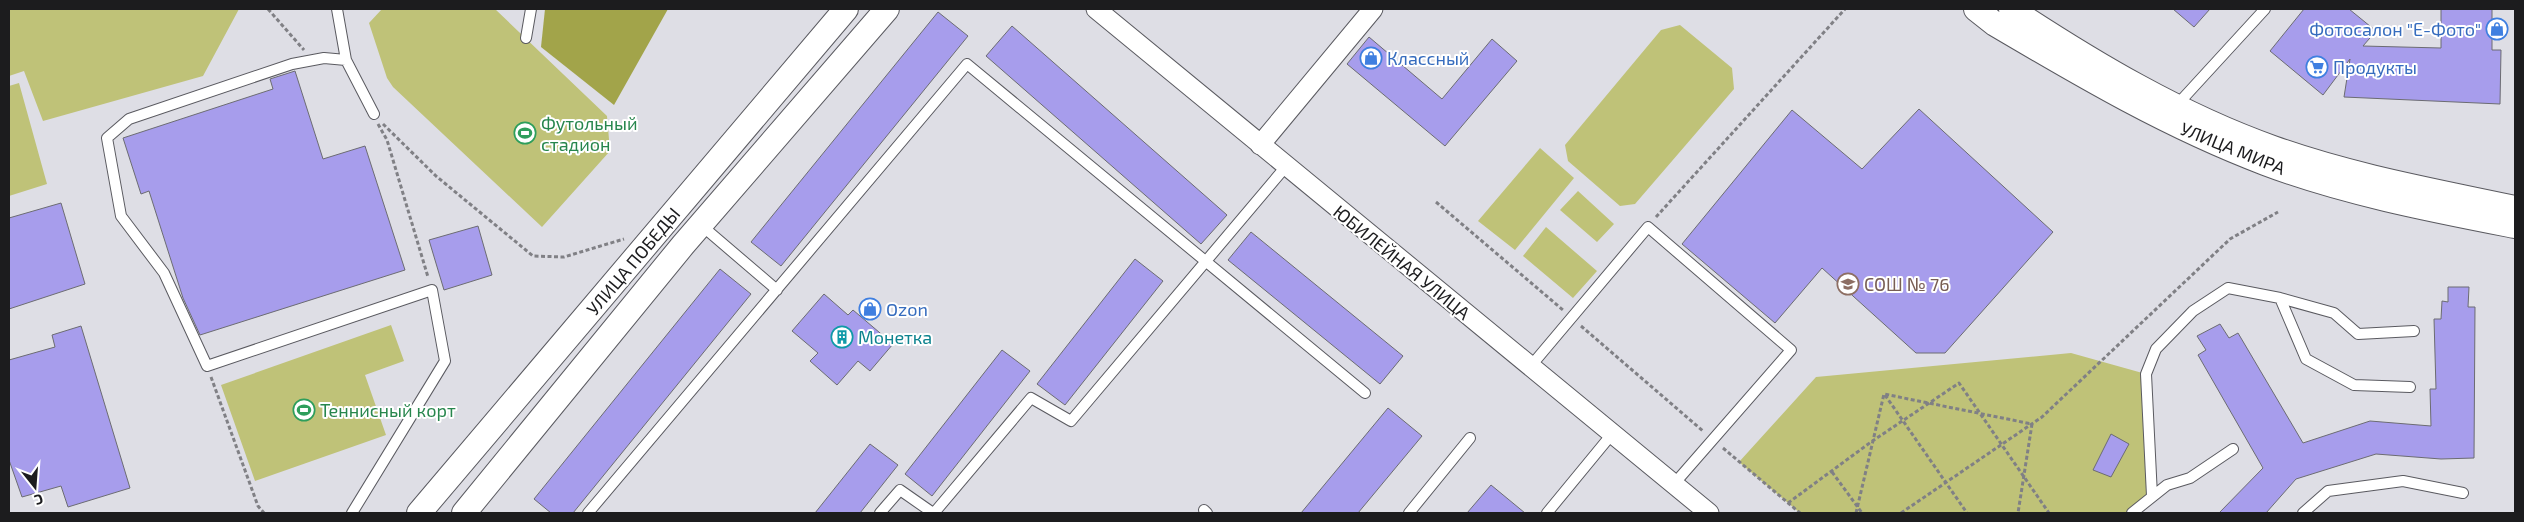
<svg xmlns="http://www.w3.org/2000/svg" width="2524" height="522" viewBox="0 0 2524 522" font-family="'Exo 2',sans-serif">
  <style>
    .green { fill: #bfc278 }
    .forest { fill: #a2a44a }
    .building { fill: #a79dec; stroke: #6c6c72 }
    .lines { fill: none; stroke-linecap: round; stroke-linejoin: round }
    .service-casing { stroke: #5a5a60; stroke-width: 12 }
    .minor-casing { stroke: #5a5a60; stroke-width: 21 }
    .tertiary-casing { stroke: #5a5a60; stroke-width: 26 }
    .path { stroke: #808085; stroke-width: 3; stroke-dasharray: 4 2.5; stroke-linecap: butt }
    .service { stroke: #fff; stroke-width: 10 }
    .minor { stroke: #fff; stroke-width: 19 }
    .tertiary { stroke: #fff; stroke-width: 24 }
    .labels { text-anchor: middle; dominant-baseline: central; stroke-width: 4; stroke-linejoin: round; paint-order: stroke }
    .shop-label { font-size: 18px; fill: #366cbe; stroke: #fff; text-anchor: start }
    .leisure-label { font-size: 18px; fill: #27864d; stroke: #fff; text-anchor: start }
    .street-label { font-size: 18px; fill: #1c1c1e; stroke: #fff }
    .education-label { font-size: 18px; fill: #785e54; stroke: #fff; text-anchor: start }
    .culture-label { font-size: 18px; fill: #0d838f; stroke: #fff; text-anchor: start }
  </style>
  <rect width="100%" height="100%" fill="#dedee5"/>
  <!-- green -->
  <path class="green" d="M9,9H239L203,76L43,121L24,71L9,76Z
    M382,9H495L607,116L610,151L542,227L393,87L387,78L369,23Z
    M1680,25L1732,68L1734,89L1635,204L1620,206L1568,161L1565,145L1661,30Z
    M19,83L47,184L9,196V86Z
    M1540,148L1574,178L1515,250L1478,221Z
    M1578,191L1614,224L1597,242L1560,210Z
    M1546,227L1597,271L1573,298L1523,256Z
    M391,325L404,361L365,375L386,435L255,481L221,385Z
    M2071,353L2146,374L2152,496L2133,513H1800L1739,462L1816,377Z"/>
  <!-- forest -->
  <path class="forest" d="M545,9H668L614,105L541,47Z"/>
  <!-- building -->
  <path class="building" d="M2173,9H2210L2194,27Z
    M2304,9H2349L2376,31L2363,46L2441,48V9H2492V50H2501L2500,104L2344,97L2350,59L2323,95L2270,51Z
    M938,12L968,36L781,266L751,242Z
    M1012,26L1227,215L1201,244L986,56Z
    M1369,37L1442,99L1492,39L1517,61L1445,146L1347,64Z
    M295,71L323,159L365,146L405,270L200,335L183,298L149,191L141,194L123,138L273,89L270,79Z
    M1919,109L2053,232L1945,353H1916L1822,268L1775,323L1682,244L1792,110L1862,169Z
    M61,203L85,284L9,309V218Z
    M478,226L492,275L444,290L429,240Z
    M1251,232L1403,356L1380,384L1228,260Z
    M1135,259L1163,281L1065,405L1037,384Z
    M720,269L751,294L573,513H551L534,499Z
    M2448,287H2469L2468,307H2475L2474,458L2441,459L2376,454L2296,479L2266,513H2219L2263,468L2198,355L2206,350L2197,336L2220,324L2229,338L2238,333L2303,443L2370,421L2431,426L2430,389H2436L2434,319H2441L2442,301L2448,302Z
    M824,294L848,315L853,310L893,344L870,371L858,361L837,385L810,361L818,353L792,331Z
    M81,326L130,488L68,507L61,486L22,497L9,460V360L55,347L52,335Z
    M1002,350L1030,371L932,496L905,474Z
    M1388,408L1422,436L1358,513H1301Z
    M2111,434L2129,444L2111,477L2093,470Z
    M870,444L898,465L860,513H815Z
    M1491,485L1525,513H1467Z"/>
  <g class="lines">
    <!-- service casing -->
    <g class="service-casing">
      <path id="service" d="M337,9L346,60L374,114
        M526,38L531,9
        M346,60L324,58L292,64L129,119L107,138L121,216L164,273L207,366L432,290L445,361L352,513
        M2176,106L2265,9
        M701,225L777,290
        M2280,298L2334,313L2358,334L2414,331
        M1530,367L1648,227L1791,350L1674,484
        M2152,496L2146,374L2156,349L2193,311L2228,288L2280,298L2306,359L2354,385L2410,387
        M1204,510L1207,513
        M588,513L967,64L1365,393
        M880,513L900,490L933,513
        M934,513L1031,398L1071,421L1288,164
        M1409,513L1470,438
        M1547,513L1612,434
        M2132,513L2167,485L2190,478L2233,449
        M2303,513L2328,491L2403,481L2463,493"/>
    </g>
    <!-- minor casing -->
    <g class="minor-casing">
      <path id="minor" d="M1096,9L1709,513
        M1260,145L1373,9"/>
    </g>
    <!-- tertiary casing -->
    <g class="tertiary-casing">
      <path id="tertiary" d="M1976,9L1995,24C2083,76 2170,127 2265,163C2344,193 2433,210 2515,226
        M2011,9C2093,63 2180,115 2273,148C2351,176 2435,191 2515,208
        M419,513L846,9
        M464,513L683,245L887,9"/>
    </g>
    <!-- path -->
    <path class="path" d="M268,9L304,50
      M378,124L387,140L428,277
      M383,124L436,176L533,256L564,257L624,239
      M1436,202L1563,310
      M1656,217L1845,9
      M1581,326L1703,431
      M211,377L258,506L264,513
      M1885,395L1967,513
      M1723,448L1800,513
      M1832,472L1862,513
      M1788,503L1871,442L1959,383L2049,513
      M1856,513L1884,394L2032,424L2018,513
      M1901,513L2042,417L2230,239L2278,212"/>
    <!-- service -->
    <use href="#service" class="service"/>
    <!-- minor -->
    <use href="#minor" class="minor"/>
    <!-- tertiary -->
    <use href="#tertiary" class="tertiary"/>
  </g>
  <!-- icons -->
  <defs>
    <g id="shop-ring" transform="scale(1.125)"><circle r="9.5" fill="#fff" stroke="#3f7fe0" stroke-width="1.5"/><path d="M-5-2.5h2.3a2.7 3.5 0 0 1 5.4 0H5L5.5 6h-11ZM-1.5-2.5h3a1.5 2.3 0 0 0-3 0Z" fill="#3f7fe0"/></g>
    <g id="supermarket-ring" transform="scale(1.125)"><circle r="9.5" fill="#fff" stroke="#3f7fe0" stroke-width="1.5"/><path d="M-6-5.5h2.5l.6 2H6L4.5 2H-2.5L-4.4-4H-6ZM-1.5 3.2a1.3 1.3 0 1 0 .1 0ZM3 3.2a1.3 1.3 0 1 0 .1 0Z" fill="#3f7fe0"/></g>
    <g id="stadium-ring" transform="scale(1.125)"><circle r="9.5" fill="#fff" stroke="#2e9e5b" stroke-width="1.5"/><path d="M0-5a6.5 5 0 1 0 0 10a6.5 5 0 1 0 0-10ZM-3.5-1.8h7v3.6h-7Z" fill="#2e9e5b"/></g>
    <g id="school-ring" transform="scale(1.125)"><circle r="9.5" fill="#fff" stroke="#8d6e63" stroke-width="1.5"/><path d="M0-5L7-2L0 1L-7-2ZM-4 1L0 2.5L4 1V4Q0 6-4 4Z" fill="#8d6e63"/></g>
    <g id="building-ring" transform="scale(1.125)"><circle r="9.5" fill="#fff" stroke="#0f9aa8" stroke-width="1.5"/><path d="M-4-6H4V6H1V3H-1V6H-4ZM-2.5-4.3h1.7v1.8h-1.7ZM.8-4.3h1.7v1.8H.8ZM-2.5-1h1.7V.8h-1.7ZM.8-1h1.7V.8H.8Z" fill="#0f9aa8"/></g>
  </defs>
  <g fill-rule="evenodd">
    <use href="#shop-ring" x="2497" y="29"/>
    <use href="#shop-ring" x="1371" y="58"/>
    <use href="#supermarket-ring" x="2317" y="67"/>
    <use href="#stadium-ring" x="525" y="133"/>
    <use href="#school-ring" x="1848" y="284"/>
    <use href="#shop-ring" x="870" y="309"/>
    <use href="#building-ring" x="842" y="337"/>
    <use href="#stadium-ring" x="304" y="410"/>
  </g>
  <g class="labels">
    <!-- shop labels -->
    <g class="shop-label">
      <text x="2481" y="29" text-anchor="end">Фотосалон "Е-Фото"</text>
      <text x="1387" y="58">Классный</text>
      <text x="2333" y="67">Продукты</text>
      <text x="886" y="309">Ozon</text>
    </g>
    <!-- leisure labels -->
    <g class="leisure-label">
      <text x="541" y="123">Футольный<tspan x="541" dy="21">стадион</tspan></text>
      <text x="320" y="410">Теннисный корт</text>
    </g>
    <!-- street labels -->
    <g class="street-label">
      <text transform="translate(2233 148) rotate(22)">УЛИЦА МИРА</text>
      <text transform="translate(633 261) rotate(-50)">УЛИЦА ПОБЕДЫ</text>
      <text transform="translate(1402 262) rotate(39)">ЮБИЛЕЙНАЯ УЛИЦА</text>
    </g>
    <!-- education labels -->
    <g class="education-label">
      <text x="1864" y="284">СОШ № 76</text>
    </g>
    <!-- culture labels -->
    <g class="culture-label">
      <text x="858" y="337">Монетка</text>
    </g>
  </g>
  <!-- border -->
  <rect width="2524" height="522" fill="none" stroke="#1c1c1e" stroke-width="20"/>
  <!-- north arrow -->
  <g transform="translate(35 487) rotate(163)" stroke="#ffffff" stroke-width="4" paint-order="stroke">
  <path d="M0-4L9 19L0 12L-9 19Z" fill="#1c1c1e"/>
  <text y="-8" font-size="14" font-weight="bold" text-anchor="middle" fill="#1c1c1e">С</text>
  </g>
</svg>
